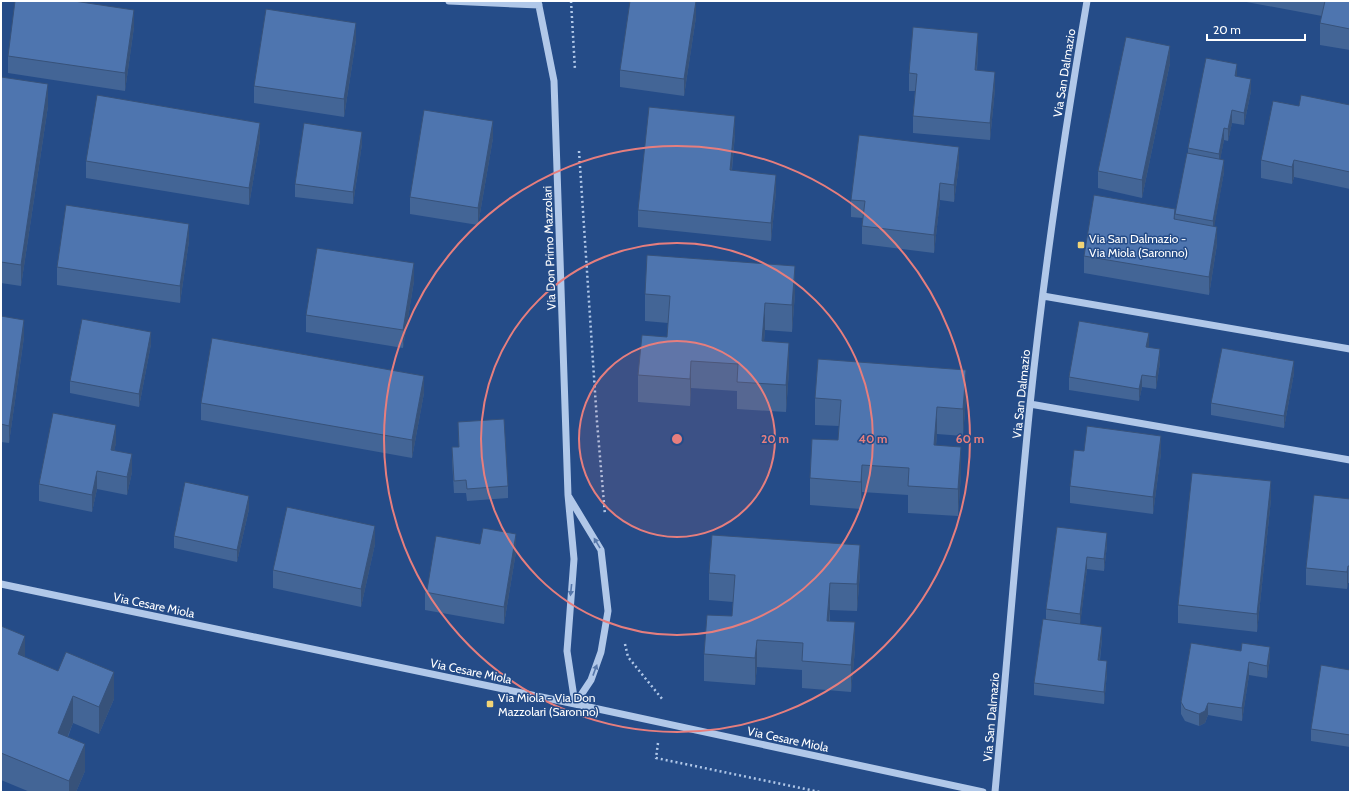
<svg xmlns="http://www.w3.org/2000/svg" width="1351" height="793" viewBox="0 0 1351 793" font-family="Cabin,sans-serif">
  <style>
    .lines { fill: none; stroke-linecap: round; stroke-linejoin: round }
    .path { stroke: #b1c8e9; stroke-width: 2.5; stroke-dasharray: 2 3; stroke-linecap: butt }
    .minor { stroke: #b1c8e9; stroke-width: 7 }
    .wall { fill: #436596 }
    .shaded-wall { fill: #37527a }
    .building { fill: #4e75af; stroke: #37527a }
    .oneway { fill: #5677aa }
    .ring { fill: none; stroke: #e67e7e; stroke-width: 2 }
    .poi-dot { fill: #f2d476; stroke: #254c88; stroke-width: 1.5 }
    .labels { text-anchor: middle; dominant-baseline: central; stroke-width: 3; stroke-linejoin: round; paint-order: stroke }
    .street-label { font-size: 12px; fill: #fff; stroke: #254c88 }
    .poi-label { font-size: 12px; fill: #fff; stroke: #254c88; text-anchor: start }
    .centre { fill: #e67e7e; stroke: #254c88; stroke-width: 2 }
    .ring-label { font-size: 12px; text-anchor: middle; font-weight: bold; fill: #e67e7e; stroke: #254c88; stroke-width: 3; stroke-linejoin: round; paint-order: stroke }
  </style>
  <rect width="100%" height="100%" fill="#254c88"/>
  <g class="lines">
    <!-- path -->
    <path class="path" d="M571,1L575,70
      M579,151L597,422L605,515
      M625,644L628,657L663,700
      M658,743L656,758L820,792"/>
    <!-- minor -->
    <path class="minor" d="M449,1L539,5
      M538,1L554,81L568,495L574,559L567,651L575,704
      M1043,296L1350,349
      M1030,404L1350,460
      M569,497L601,550L608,611L601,652L591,680L575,704
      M1,584L575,704L983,792
      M995,792C1007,663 1017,534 1030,405C1044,270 1064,135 1087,1"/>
  </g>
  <!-- wall -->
  <path class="wall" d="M1241,1H1350V50L1320,45V23L1322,16Z
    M696,17L684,96L620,87V70Z
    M134,27L125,91L8,73V56Z
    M356,40L344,117L254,103V86Z
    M978,51L977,70L995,89L990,140L913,133V116L915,91H909V73Z
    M1170,63L1142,198L1098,188V171Z
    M1237,76L1251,91L1244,125L1232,123L1228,141L1224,140L1220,159L1224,172L1214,226L1217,244L1209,295L1084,273V256L1175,214L1188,154V148Z
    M1,77L48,106L21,286L1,283Z
    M1350,105V189L1294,177L1292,184L1261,178V160Z
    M735,134L732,170L776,192L771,241L638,227V210Z
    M493,138L478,225L410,214V197Z
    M260,140L249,205L86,178V161Z
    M362,144L353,204L295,197V184Z
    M959,165L954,202L940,200L934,253L862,244V226L863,218L851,217V200Z
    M189,241L180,303L57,285V267Z
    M414,281L403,348L306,332V315Z
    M795,293L792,332L765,330L764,341L789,370L786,412L737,409V391L691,388L690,406L638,402V375L667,337L668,323L645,321V294Z
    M1,316L24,337L9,443L1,442Z
    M151,344L139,407L70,393V381Z
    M1149,345L1148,347L1160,362L1156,389L1142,387L1139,401L1069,390V377Z
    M1294,373L1284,428L1211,415V403Z
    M424,393L412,458L201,420V403Z
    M966,397L963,436L937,434L936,445L961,474L958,516L908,513V495L862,492L861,509L810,505V478L838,440L839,426L815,425V398Z
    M458,422L508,486V498L467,501L466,493H454L452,460V447H459Z
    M116,443L114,450L132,472L127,495L97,489L92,512L39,501V484Z
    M1084,451L1161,453L1153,514L1070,503V486Z
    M1271,499L1257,632L1178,623V605Z
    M1350,499V583H1348L1347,589L1306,585V568Z
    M249,509L237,562L174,548V536Z
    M1057,527L1107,545L1104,571L1087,569L1080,624L1102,639L1100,660L1107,673L1104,704L1034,695V683L1046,620V609Z
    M375,544L361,607L273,588V570Z
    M516,552L504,624L425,610V592Z
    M860,572L857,611L830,610V621L855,649L851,692L802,688V670L757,667L755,685L704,681V654L732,616L733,602L709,600V573Z
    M1,626L25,657L114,699L99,734L73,723L68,737L85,771L76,792H30L1,780Z
    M1191,643L1270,659L1267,678L1249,675L1242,721L1208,715L1205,723L1199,726L1185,721L1181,714V702Z
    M1350,670V747L1311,741V729Z"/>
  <!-- shaded-wall -->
  <path class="shaded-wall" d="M696,1V17L684,96V79Z
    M134,10V27L125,91V73Z
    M356,23V40L344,117V99Z
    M978,33V51L975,88V70Z
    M1170,46V63L1142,198V180Z
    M1237,64V76H1235Z
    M995,72V89L990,140V123Z
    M1251,79V91L1244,125V113Z
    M48,84V106L21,286V265Z
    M1232,110V123L1228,141V129Z
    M735,116V134L730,187V170Z
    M493,121V138L478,225V208Z
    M260,123V140L249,205V188Z
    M1224,128V140L1219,166V154Z
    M362,132V144L353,204V192Z
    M959,147V165L954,202V185Z
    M1224,160V172L1213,234V221Z
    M1294,160V177L1292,184V167Z
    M776,175V192L771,241V223Z
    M940,183V200L934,253V235Z
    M1175,209V227L1174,219Z
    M189,224V241L180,303V286Z
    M1217,227V244L1209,295V277Z
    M414,263V281L403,348V330Z
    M795,266V293L792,332V305Z
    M765,303V330L762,368V341Z
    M24,320V337L9,443V426Z
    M151,332V344L139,407V394Z
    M1149,333V345L1146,359V347Z
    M789,343V370L786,412V385Z
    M1160,349V362L1156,389V377Z
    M691,361V388L690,406V379Z
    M1294,361V373L1284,428V416Z
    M966,370V397L963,436V409Z
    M1142,375V387L1139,401V389Z
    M424,376V393L412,458V440Z
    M937,407V434L934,472V445Z
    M116,425V443L111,467V450Z
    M1161,436V453L1153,514V497Z
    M961,447V474L958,516V489Z
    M132,454V472L127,495V477Z
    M862,465V492L861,509V482Z
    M97,471V489L92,512V495Z
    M1271,481V499L1257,632V614Z
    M249,496V509L237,562V550Z
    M375,526V544L361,607V589Z
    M1107,533V545L1104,571V559Z
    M516,534V552L504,624V607Z
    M860,545V572L857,611V584Z
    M1087,557V569L1080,626V614Z
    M1348,566V583L1347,589V572Z
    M830,583V610L827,648V621Z
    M855,622V649L851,692V665Z
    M1102,627V639L1098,672V660Z
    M25,636V663L18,654Z
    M757,640V667L755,685V658Z
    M1270,647V659L1267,678V666Z
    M1107,661V673L1104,704V692Z
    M1249,662V675L1242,721V708Z
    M114,672V699L99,734V707Z
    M73,696V723L58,760V733Z
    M1208,703V715L1205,723L1199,726V714Z
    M85,744V771L76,792H69V781Z"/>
  <!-- building -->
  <path class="building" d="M15,1H74L134,10L125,73L8,56Z
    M630,1H696L684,79L620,70Z
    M1325,1H1350V29L1320,23Z
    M266,9L356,23L344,99L254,86Z
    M913,27L978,33L975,70L995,72L990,123L913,116L917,74L909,73Z
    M1126,37L1170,46L1142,180L1098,171Z
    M1206,58L1237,64L1235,76L1251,79L1244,113L1232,110L1228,129L1224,128L1219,154L1188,148Z
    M1,77L48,84L21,265L1,262Z
    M97,95L260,123L249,188L86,161Z
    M1301,95L1350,105V172L1294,160L1292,167L1261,160L1273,101L1299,106Z
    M649,107L735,116L730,170L776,175L771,223L638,210Z
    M424,110L493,121L478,208L410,197Z
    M304,123L362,132L353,192L295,184Z
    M859,135L959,147L954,185L940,183L934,235L862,226L865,201L851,200Z
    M1187,153L1224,160L1213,221L1175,214Z
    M1094,195L1175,209L1174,219L1217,227L1209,277L1084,256Z
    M66,205L189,224L180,286L57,267Z
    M317,248L414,263L403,330L306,315Z
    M647,255L795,266L792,305L765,303L762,341L789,343L786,385L737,382L738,364L691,361L690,379L638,375L642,335L667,337L670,296L645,294Z
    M1,316L24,320L9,426L1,424Z
    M82,319L151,332L139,394L70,381Z
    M1079,321L1149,333L1146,347L1160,349L1156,377L1142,375L1139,389L1069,377Z
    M212,338L424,376L412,440L201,403Z
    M1222,348L1294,361L1284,416L1211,403Z
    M818,359L966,370L963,409L937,407L934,445L961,447L958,489L908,486L909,468L862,465L861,482L810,478L812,439L838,440L841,400L815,398Z
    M53,413L116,425L111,450L132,454L127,477L97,471L92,495L39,484Z
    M504,419L508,486L467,489L466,480L454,481L452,447H459L458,422Z
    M1087,426L1161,436L1153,497L1070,486L1074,450L1084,451Z
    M1192,473L1271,481L1257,614L1178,605Z
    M185,482L249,496L237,550L174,536Z
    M1314,495L1350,499V566H1348L1347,572L1306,568Z
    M287,507L375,526L361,589L273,570Z
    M1057,527L1107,533L1104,559L1087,557L1080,614L1046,609Z
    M483,528L516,534L504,607L425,592L427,590L436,536L480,544Z
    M712,535L860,545L857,584L830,583L827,621L855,622L851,665L802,661L803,643L757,640L755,658L704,654L707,615L732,616L735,575L709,573Z
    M1043,619L1102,627L1098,660L1107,661L1104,692L1034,683Z
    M1,626L25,636L18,654L58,671L66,652L114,672L99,707L73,696L58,733L85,744L69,781L1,753Z
    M1191,643L1241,651L1242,643L1270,647L1267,666L1249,662L1242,708L1208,703L1205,711L1199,714L1185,709L1181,702Z
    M1321,665L1350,670V735L1311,729Z"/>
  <!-- one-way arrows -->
  <defs><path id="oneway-solid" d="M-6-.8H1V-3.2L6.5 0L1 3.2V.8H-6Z"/></defs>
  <g class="oneway">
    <use href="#oneway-solid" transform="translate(597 543) rotate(-121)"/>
    <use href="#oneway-solid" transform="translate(571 590) rotate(96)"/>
    <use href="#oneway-solid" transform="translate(595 670) rotate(-70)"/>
  </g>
  <!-- distance rings -->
  <circle cx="677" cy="439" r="98" fill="#e67e7e" fill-opacity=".12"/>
  <g class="ring">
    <circle cx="677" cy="439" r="98"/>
    <circle cx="677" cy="439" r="196"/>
    <circle cx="677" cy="439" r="293"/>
  </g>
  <!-- markers -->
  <g class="poi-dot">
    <rect x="1077" y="241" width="8" height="8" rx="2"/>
    <rect x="486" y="700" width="8" height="8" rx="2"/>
  </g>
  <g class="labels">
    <!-- street labels -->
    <g class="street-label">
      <text transform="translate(1064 73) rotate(-81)">Via San Dalmazio</text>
      <text transform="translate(549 248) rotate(-92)">Via Don Primo Mazzolari</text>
      <text transform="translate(1021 394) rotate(-84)">Via San Dalmazio</text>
      <text transform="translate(154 605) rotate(12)">Via Cesare Miola</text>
      <text transform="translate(471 671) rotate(12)">Via Cesare Miola</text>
      <text transform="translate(991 717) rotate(-85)">Via San Dalmazio</text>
      <text transform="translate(788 739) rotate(12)">Via Cesare Miola</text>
    </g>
    <!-- poi labels -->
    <g class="poi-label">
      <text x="1089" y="238">Via San Dalmazio -<tspan x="1089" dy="14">Via Miola (Saronno)</tspan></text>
      <text x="498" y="697">Via Miola - Via Don<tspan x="498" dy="14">Mazzolari (Saronno)</tspan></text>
    </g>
  </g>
  <circle cx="677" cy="439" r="6" class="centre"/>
  <g class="ring-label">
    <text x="775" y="443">20 m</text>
    <text x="873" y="443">40 m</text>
    <text x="970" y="443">60 m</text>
  </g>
  <!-- border -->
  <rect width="1351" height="793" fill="none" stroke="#ffffff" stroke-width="4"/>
  <!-- scale -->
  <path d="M1207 34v6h98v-6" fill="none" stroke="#ffffff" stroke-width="2"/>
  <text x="1213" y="34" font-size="12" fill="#ffffff" stroke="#254c88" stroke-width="3" paint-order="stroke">20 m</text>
</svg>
